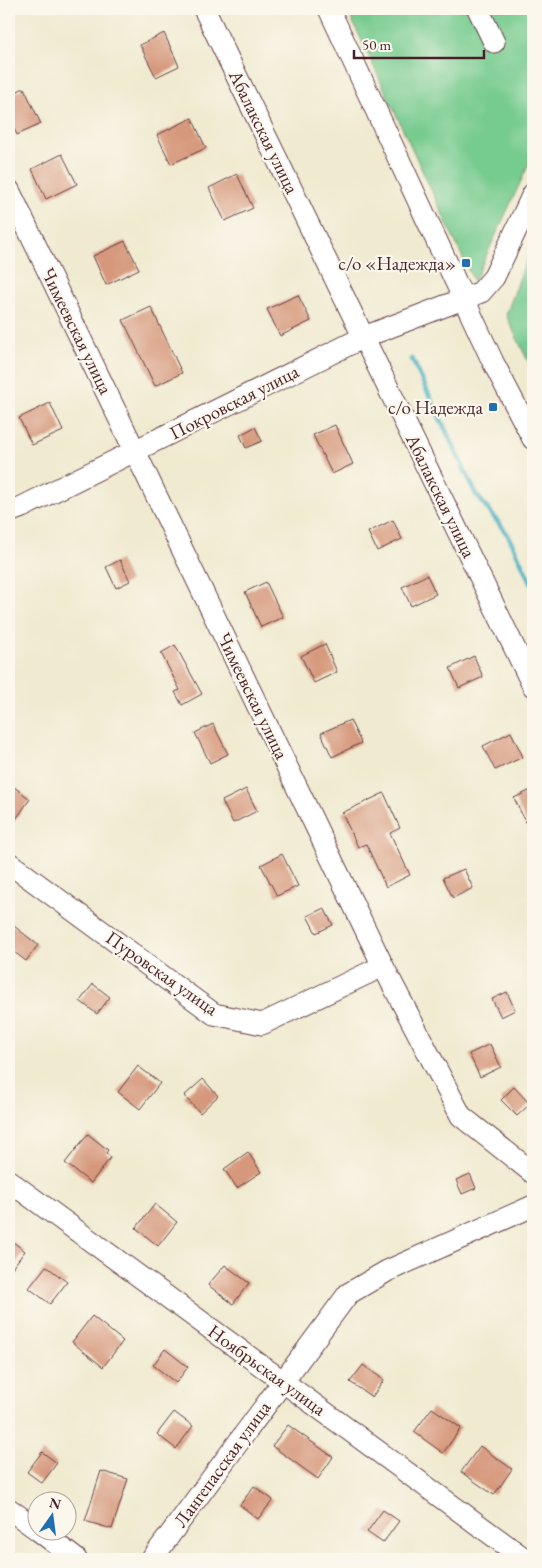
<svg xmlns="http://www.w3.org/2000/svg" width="542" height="1568" viewBox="0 0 542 1568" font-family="'EB Garamond',serif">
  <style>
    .green { fill: #76cb8e; stroke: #60755c }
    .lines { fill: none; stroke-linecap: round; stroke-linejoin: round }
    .stream { stroke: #41aec0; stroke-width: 5 }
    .building { fill: #d6987b }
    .minor-casing { stroke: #633d44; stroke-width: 23 }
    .minor { stroke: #fff; stroke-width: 21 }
    .poi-dot { fill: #1f6fb2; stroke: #fbf7ec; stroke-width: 2 }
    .labels { text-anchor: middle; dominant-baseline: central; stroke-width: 4.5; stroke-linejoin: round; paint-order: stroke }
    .street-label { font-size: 19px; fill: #4a1f2b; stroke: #fbf7ec }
    .poi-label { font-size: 19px; fill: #4a1f2b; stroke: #fbf7ec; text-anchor: end }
  </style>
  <rect width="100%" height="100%" fill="#fbf7ec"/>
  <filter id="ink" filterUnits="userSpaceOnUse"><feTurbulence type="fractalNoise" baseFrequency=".02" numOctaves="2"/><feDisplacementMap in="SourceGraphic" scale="10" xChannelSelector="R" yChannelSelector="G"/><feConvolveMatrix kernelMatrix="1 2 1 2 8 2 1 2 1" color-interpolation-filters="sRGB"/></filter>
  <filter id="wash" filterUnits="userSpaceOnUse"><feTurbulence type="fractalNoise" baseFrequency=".0096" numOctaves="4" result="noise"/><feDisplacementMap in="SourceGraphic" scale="20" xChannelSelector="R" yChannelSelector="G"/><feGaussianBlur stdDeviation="1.12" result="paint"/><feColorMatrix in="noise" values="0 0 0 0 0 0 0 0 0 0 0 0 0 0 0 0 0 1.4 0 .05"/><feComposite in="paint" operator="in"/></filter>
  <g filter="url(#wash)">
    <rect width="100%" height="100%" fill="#f0ead0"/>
    <!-- green -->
    <path class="green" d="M347,9H533V155L474,282Z
      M533,242V372L506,315Z"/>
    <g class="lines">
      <!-- stream -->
      <path class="stream" d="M412,359L476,494L508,535L533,587"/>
    </g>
    <g id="blocks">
      <!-- building -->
      <path class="building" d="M164,33L179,66L156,77L140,45Z
        M24,88L41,124L17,135L9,118V95Z
        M192,118L206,148L171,164L157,135Z
        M62,154L77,184L46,199L32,169Z
        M237,174L253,208L225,221L209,188Z
        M125,241L139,269L106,285L93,256Z
        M298,295L311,321L280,336L267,309Z
        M151,307L182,373L155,386L123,320Z
        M50,403L63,431L32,445L19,418Z
        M335,425L353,464L332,474L313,435Z
        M255,427L262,441L246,448L240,435Z
        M393,520L402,539L377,551L368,532Z
        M120,560L130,581L116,588L106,567Z
        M427,575L436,594L411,606L402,587Z
        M266,582L283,617L261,627L245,592Z
        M325,644L337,672L314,683L301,656Z
        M175,645L202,694L182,705L175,692L180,690L161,653Z
        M474,656L483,677L459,688L450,668Z
        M350,720L361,743L332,757L321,733Z
        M213,724L228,754L210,763L195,733Z
        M511,732L523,757L495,770L483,746Z
        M9,783L30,799L9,829Z
        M246,789L257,811L233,823L222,801Z
        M533,789V837L514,798Z
        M384,793L400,828L390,833L410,875L386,887L366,844L358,847L342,813Z
        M282,854L298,886L277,896L261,865Z
        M464,869L473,888L453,898L443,878Z
        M324,908L333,925L316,933L307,916Z
        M9,922L38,945L26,961L9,948Z
        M93,984L110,997L97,1014L80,1001Z
        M507,992L515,1010L501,1017L492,999Z
        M490,1044L501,1067L480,1077L469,1054Z
        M138,1066L160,1083L140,1109L118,1092Z
        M203,1079L218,1096L200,1113L184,1096Z
        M514,1087L530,1104L517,1116L501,1100Z
        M88,1134L108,1150L106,1153L111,1157L91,1183L65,1163Z
        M248,1152L261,1172L237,1188L224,1169Z
        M470,1174L476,1188L462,1194L456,1180Z
        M155,1204L177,1222L158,1246L136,1228Z
        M9,1239L25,1251L9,1272Z
        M225,1265L249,1283L233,1304L208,1285Z
        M46,1266L67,1282L50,1304L29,1288Z
        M92,1316L123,1341L103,1367L72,1342Z
        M165,1349L188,1367L176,1383L153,1365Z
        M363,1365L384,1380L372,1397L350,1382Z
        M432,1408L461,1428L443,1453L414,1432Z
        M174,1412L193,1426L176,1449L157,1434Z
        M288,1425L333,1457L318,1479L272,1446Z
        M480,1446L512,1469L494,1495L461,1472Z
        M42,1452L57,1463L42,1483L27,1472Z
        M101,1471L128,1479L112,1529L85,1521Z
        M254,1486L273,1500L258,1519L240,1505Z
        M383,1510L399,1521L383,1543L367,1532Z"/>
    </g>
  </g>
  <g filter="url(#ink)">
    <use href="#blocks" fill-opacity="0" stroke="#633d44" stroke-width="1"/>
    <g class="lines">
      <!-- minor casing -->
      <g class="minor-casing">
        <path id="minor" d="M204,9L533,686
          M329,9L493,362L533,439
          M478,9L494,42
          M9,190L383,966L461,1116L533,1173
          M9,512L22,507L364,337L481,292L494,277L533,194
          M9,863L214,1014L262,1024L383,966
          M9,1181L525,1559
          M9,1509L38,1530
          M38,1530L76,1559
          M152,1559L348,1294L387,1271L533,1206"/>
      </g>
      <!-- minor -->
      <use href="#minor" class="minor"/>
    </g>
  </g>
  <!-- markers -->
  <g class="poi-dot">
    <rect x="461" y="258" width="10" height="10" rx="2.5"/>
    <rect x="488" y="402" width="10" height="10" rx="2.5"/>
  </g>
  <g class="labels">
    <!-- street labels -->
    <g class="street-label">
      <text transform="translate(264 132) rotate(64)">Абалакская улица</text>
      <text transform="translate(77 331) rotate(64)">Чимеевская улица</text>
      <text transform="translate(234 402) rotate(-27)">Покровская улица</text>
      <text transform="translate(441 496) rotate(64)">Абалакская улица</text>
      <text transform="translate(253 696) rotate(64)">Чимеевская улица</text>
      <text transform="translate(162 973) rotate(35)">Пуровская улица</text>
      <text transform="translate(267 1370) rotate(36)">Ноябрьская улица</text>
      <text transform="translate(222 1464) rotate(-54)">Лангепасская улица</text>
    </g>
    <!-- poi labels -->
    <g class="poi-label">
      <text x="456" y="263">с/о «Надежда»</text>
      <text x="483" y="407">с/о Надежда</text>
    </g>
  </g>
  <!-- margin -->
  <rect width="542" height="1568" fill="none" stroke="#fbf7ec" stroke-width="30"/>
  <!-- north arrow -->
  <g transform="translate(52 1516) rotate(14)"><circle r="24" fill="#fbf7ec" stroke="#b4a19f"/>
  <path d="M0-4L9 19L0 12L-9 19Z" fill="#1f6fb2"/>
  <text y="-8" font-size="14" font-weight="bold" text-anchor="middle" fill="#4a1f2b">N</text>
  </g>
  <!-- scale -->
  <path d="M354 50v8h130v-8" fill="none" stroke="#4a1f2b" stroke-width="2.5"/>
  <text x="362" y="50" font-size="15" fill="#4a1f2b" stroke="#fbf7ec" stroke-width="4" paint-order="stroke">50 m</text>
</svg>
